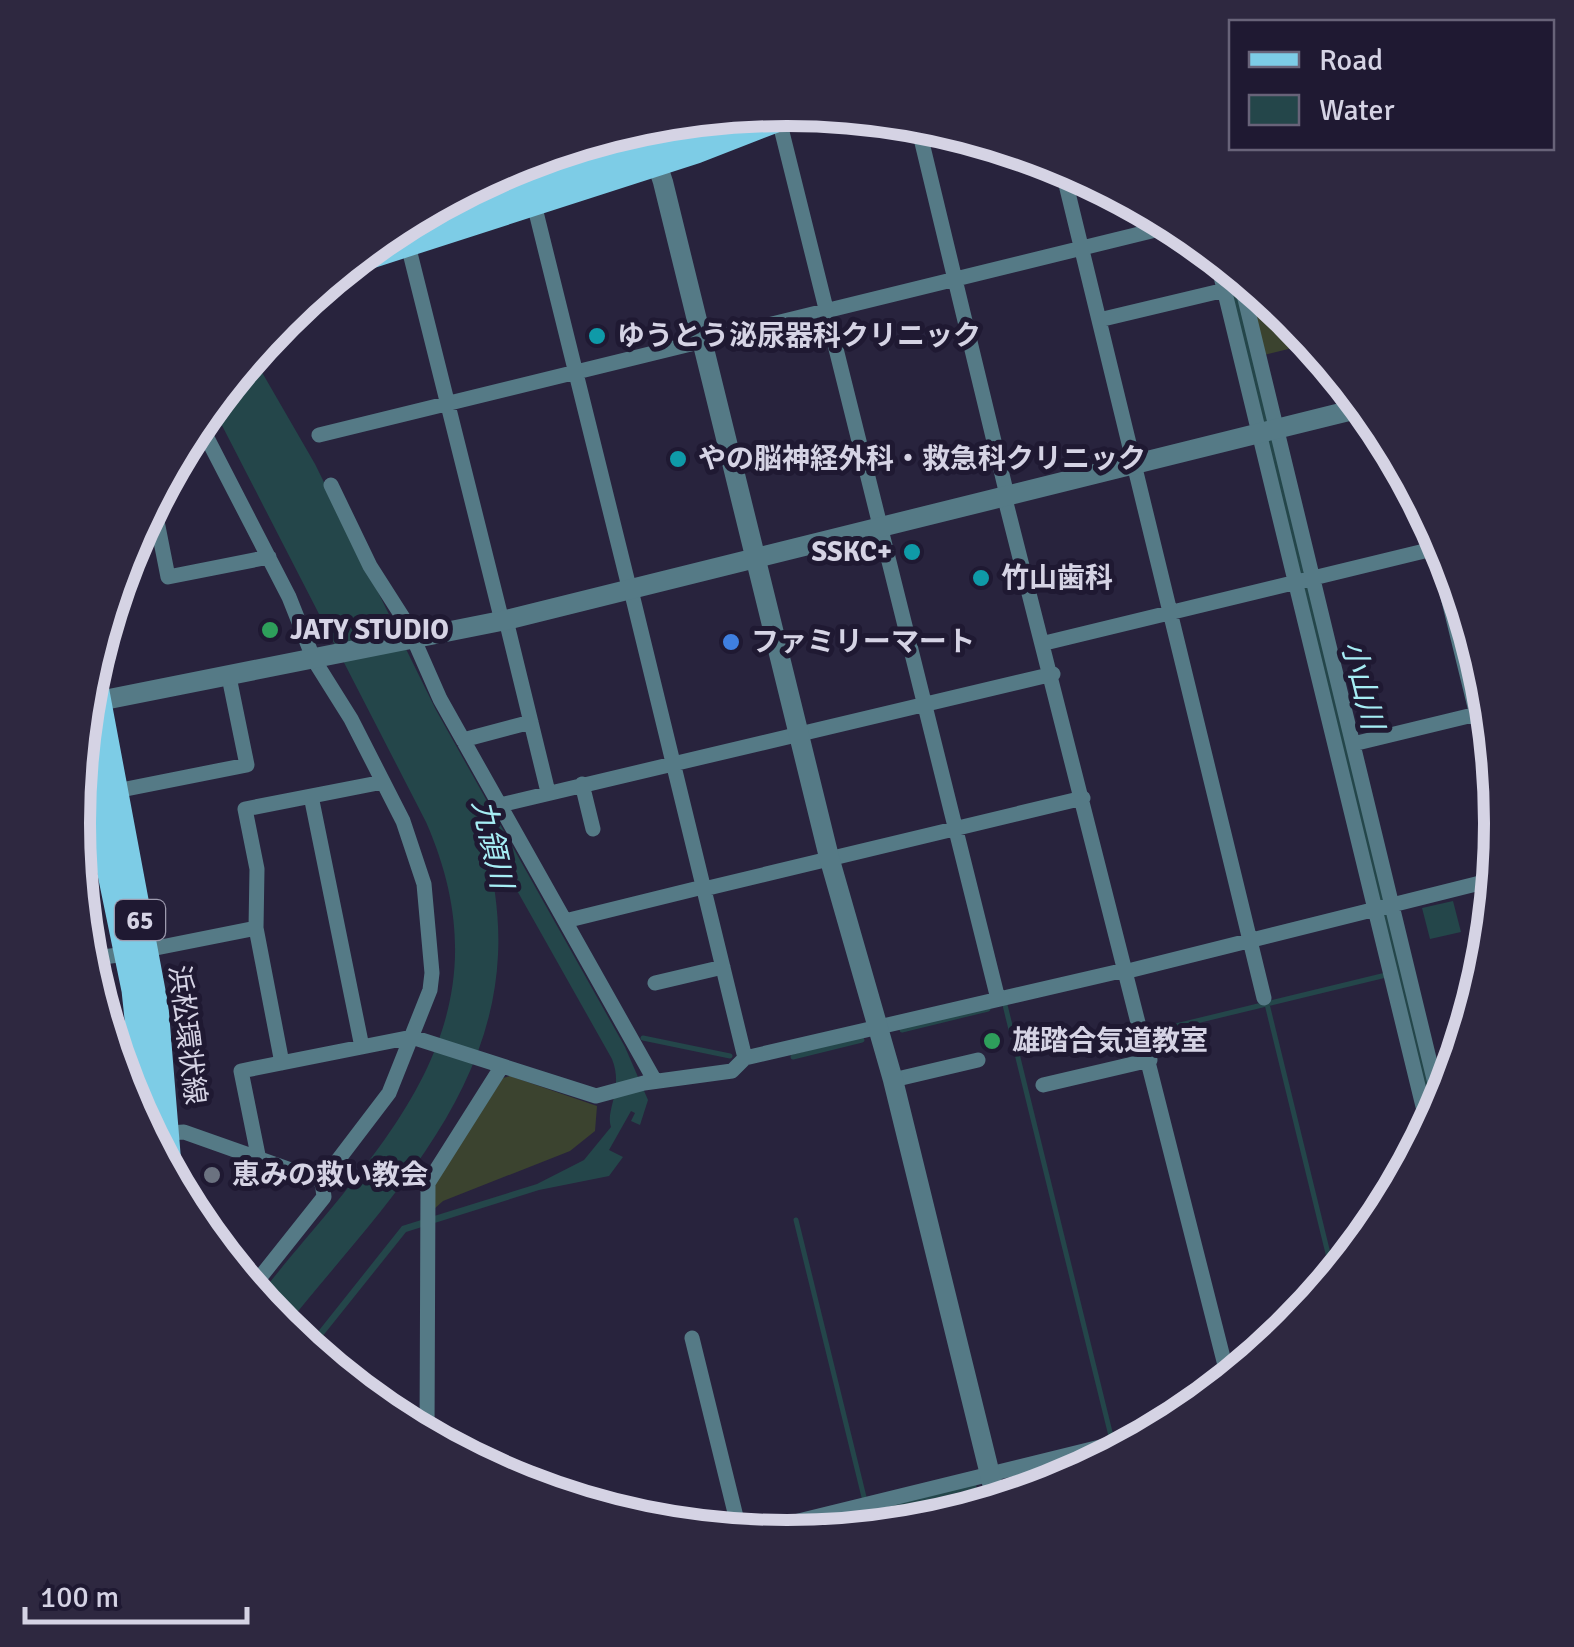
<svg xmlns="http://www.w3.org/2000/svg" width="1574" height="1647" viewBox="0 0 1574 1647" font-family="Signika,'Noto Sans JP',sans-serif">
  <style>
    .green { fill: #3b432f }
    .water { fill: #24464a }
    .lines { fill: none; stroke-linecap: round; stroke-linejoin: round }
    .stream { stroke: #24464a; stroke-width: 5 }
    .river { stroke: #24464a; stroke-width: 28 }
    .minor { stroke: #557a86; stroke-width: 15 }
    .tertiary { stroke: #557a86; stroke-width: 20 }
    .primary { stroke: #7dcce6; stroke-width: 25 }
    .culture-dot { fill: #0f9aa8; stroke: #1f1932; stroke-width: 4 }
    .leisure-dot { fill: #2e9e5b; stroke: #1f1932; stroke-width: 4 }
    .shop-dot { fill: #3f7fe0; stroke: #1f1932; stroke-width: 4 }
    .worship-dot { fill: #6b7280; stroke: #1f1932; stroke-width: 4 }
    .labels { text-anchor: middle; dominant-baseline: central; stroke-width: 10; stroke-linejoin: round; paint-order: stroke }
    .shield { fill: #1f1932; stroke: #9e9baf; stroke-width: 2.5 }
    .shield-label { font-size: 25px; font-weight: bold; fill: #d5d3e4 }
    .poi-label { font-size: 28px; font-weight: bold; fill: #d5d3e4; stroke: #1f1932; text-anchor: start }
    .street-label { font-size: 28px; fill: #d5d3e4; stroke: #1f1932 }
    .water-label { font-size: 30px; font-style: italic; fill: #a6edf4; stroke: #1f1932 }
    .rim { fill: none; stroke: #d5d3e4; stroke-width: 12 }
  </style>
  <rect width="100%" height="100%" fill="#28233d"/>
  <!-- green -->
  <path class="green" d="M1270,300L1313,343L1264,355L1251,305Z
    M510,1076L597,1106L595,1131L570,1151L443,1201L433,1210V1185L503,1078Z"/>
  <!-- water -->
  <path class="water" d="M252,355L315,464L436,710L625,1047L648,1100L640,1125L631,1121L635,1113L631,1111L609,1150L623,1157L609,1176L539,1190L406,1232L310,1352L305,1348L402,1226L537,1184L584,1160L611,1127C605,1110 624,1089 612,1059L493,848L488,849C494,884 500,918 498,955C491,1107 372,1217 283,1330L257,1298C376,1149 517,1029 426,822L211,404Z
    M1453,901L1461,932L1430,939L1422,908Z"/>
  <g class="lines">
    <!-- stream -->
    <path class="stream" d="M1267,1004L1334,1278
      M1005,1005L1111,1436
      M902,1030L988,1009
      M1151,1032L1386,975
      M643,1038L730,1056
      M793,1057L862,1040
      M796,1220L864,1497
      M1010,1477L1125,1449
      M868,1513L872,1530
      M769,1536L974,1486"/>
    <!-- river -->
    <path class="river" d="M1227,264L1435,1120"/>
    <!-- minor -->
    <path class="minor" d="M779,120L998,999
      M917,122L1007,495
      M1061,164L1264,998
      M534,204L629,587
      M408,245L502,621
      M1216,256L1429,1131
      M1239,274L1441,1108
      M1099,320L1225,290
      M319,435L1176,225
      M331,485L370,566L407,624L440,699L655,1081
      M1004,495L1229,1381
      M153,501L168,577L269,557
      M1436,548L1500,809
      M630,586L745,1058
      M506,620L548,792
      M1045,643L1445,546
      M463,740L531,722
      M1353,744L1477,714
      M582,784L593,829
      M116,791L247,765L229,677
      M311,796L362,1047
      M500,805L1053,674
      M704,889L1083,798
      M565,921L703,887
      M146,950L256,928
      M86,959L127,954
      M1128,971L1496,879
      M655,983L723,967
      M282,1063L256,928L257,869L245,809L383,782
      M893,1080L978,1060
      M1043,1085L1150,1060
      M169,1133L184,1132L322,1181L389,1093L430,990L432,973L424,884L403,821L351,719L314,660L289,597L205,434L187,438
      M259,1160L241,1071L412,1037L596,1096L644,1083L732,1071L745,1058L1125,970
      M250,1290L324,1197L322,1181
      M692,1338L740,1533
      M427,1437L428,1183L502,1066
      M746,1534L1153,1434"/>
    <!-- tertiary -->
    <path class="tertiary" d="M644,124L663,182L829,857L893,1080L997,1503
      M84,704L506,620L1365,407"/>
    <!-- primary -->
    <path class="primary" d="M405,222L729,115
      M349,263L696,151L802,110
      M92,665L156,1007L170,1178
      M81,733L134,990L150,1140"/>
  </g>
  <!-- markers -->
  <g class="culture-dot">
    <circle cx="597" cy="336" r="10"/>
    <circle cx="678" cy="459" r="10"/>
    <circle cx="912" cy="552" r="10"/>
    <circle cx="981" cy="578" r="10"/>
  </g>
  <g class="leisure-dot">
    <circle cx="270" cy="630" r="10"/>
    <circle cx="992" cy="1041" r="10"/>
  </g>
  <circle class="shop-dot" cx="731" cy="642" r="10"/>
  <circle class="worship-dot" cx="212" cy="1175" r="10"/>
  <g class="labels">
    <!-- shield labels -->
    <rect class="shield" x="115" y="900" width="50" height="40" rx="8"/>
    <g class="shield-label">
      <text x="140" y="920">65</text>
    </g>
    <!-- poi labels -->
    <g class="poi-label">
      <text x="617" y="336">ゆうとう泌尿器科クリニック</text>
      <text x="698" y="459">やの脳神経外科・救急科クリニック</text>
      <text x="892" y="552" text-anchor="end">SSKC+</text>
      <text x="1001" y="578">竹山歯科</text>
      <text x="290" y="630">JATY STUDIO</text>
      <text x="751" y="642">ファミリーマート</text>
      <text x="1012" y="1041">雄踏合気道教室</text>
      <text x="232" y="1175">恵みの救い教会</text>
    </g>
    <!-- street labels -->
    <g class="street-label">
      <text transform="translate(187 1035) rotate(83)">浜松環状線</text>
    </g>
    <!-- water labels -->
    <g class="water-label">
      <text transform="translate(1362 685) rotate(76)">小山川</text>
      <text transform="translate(492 844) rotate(77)">九領川</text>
    </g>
  </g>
  <!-- crop -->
  <path d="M0 0H1574V1647H0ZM90 823a697 697 0 1 1 1394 0a697 697 0 1 1-1394 0Z" fill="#2e2840" fill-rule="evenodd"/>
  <path class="rim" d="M90 823a697 697 0 1 1 1394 0a697 697 0 1 1-1394 0Z"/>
  <!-- legend -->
  <rect x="1229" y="20" width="325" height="130" fill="#1f1932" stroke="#686379" stroke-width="2.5"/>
  <rect x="1249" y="52" width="50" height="15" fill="#7dcce6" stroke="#686379" stroke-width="2.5"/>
  <text x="1319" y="70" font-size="30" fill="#d5d3e4">Road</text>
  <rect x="1249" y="95" width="50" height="30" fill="#24464a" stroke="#686379" stroke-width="2.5"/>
  <text x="1319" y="120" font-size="30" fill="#d5d3e4">Water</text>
  <!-- scale -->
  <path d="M25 1607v15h222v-15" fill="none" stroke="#d5d3e4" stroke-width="5"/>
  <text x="40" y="1607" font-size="30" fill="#d5d3e4" stroke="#1f1932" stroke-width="8" paint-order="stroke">100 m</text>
</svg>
